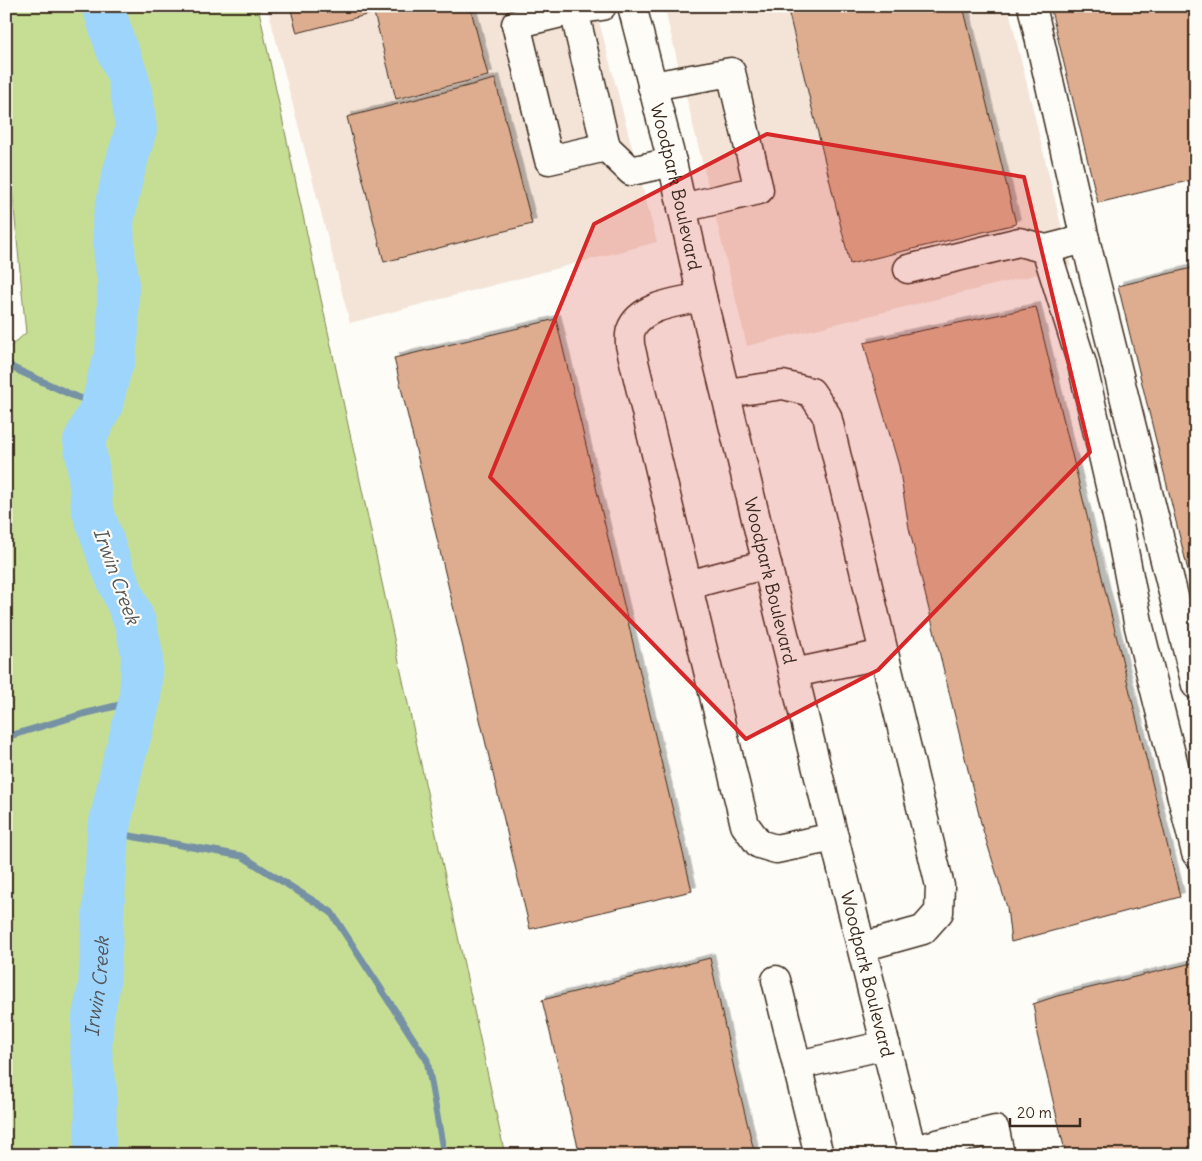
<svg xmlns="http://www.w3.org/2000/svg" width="1202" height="1161" viewBox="0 0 1202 1161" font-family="Delius,sans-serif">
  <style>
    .built { fill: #f4e4d8 }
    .green { fill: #c6de94; stroke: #808459 }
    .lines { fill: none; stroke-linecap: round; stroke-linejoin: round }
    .stream { stroke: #7691a4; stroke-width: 7 }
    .river { stroke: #9ed5fd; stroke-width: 42 }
    .building { fill: #dead8f; stroke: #3b2a1e; filter: url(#shadow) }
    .minor-casing { stroke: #3b2a1e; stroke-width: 31 }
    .minor { stroke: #fdfcf7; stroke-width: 28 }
    .marked { fill: #d62828; fill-opacity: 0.2; stroke: #d62828; stroke-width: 4; stroke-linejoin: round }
    .labels { text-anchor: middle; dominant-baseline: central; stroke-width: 4.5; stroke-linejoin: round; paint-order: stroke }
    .street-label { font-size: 18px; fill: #3b2a1e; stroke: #fdfcf7 }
    .water-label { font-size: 19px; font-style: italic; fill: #545556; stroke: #fdfcf7 }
  </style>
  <defs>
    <filter id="shadow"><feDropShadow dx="4.5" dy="-4.5" stdDeviation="0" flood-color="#0004"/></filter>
  </defs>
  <rect width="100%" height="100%" fill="#fdfcf7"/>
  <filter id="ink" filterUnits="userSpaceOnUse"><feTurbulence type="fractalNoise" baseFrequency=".02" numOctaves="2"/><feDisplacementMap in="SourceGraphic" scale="10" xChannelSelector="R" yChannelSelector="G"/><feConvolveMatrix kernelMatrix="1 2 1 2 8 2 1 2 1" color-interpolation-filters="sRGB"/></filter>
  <g filter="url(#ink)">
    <!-- built -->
    <path class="built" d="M267,6H595L657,242L350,323Z
      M664,6H1008L1071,266L747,346Z"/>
    <!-- green -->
    <path class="green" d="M6,6H258L505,1155H6V350L26,333L6,125Z"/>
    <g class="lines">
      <!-- stream -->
      <path class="stream" d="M6,361L13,368L74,396L102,405
        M6,737L83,714L140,700
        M108,832L242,856L331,912L427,1060L444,1155"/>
      <!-- river -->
      <path class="river" id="s1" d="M95,1155L96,1090L91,1051L93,1016L99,987L108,832L123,763L140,700L142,654L136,625L110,562L92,508L88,466L84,441L102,405L109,375L115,357L118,330V278L115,261L113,223L121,182L136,129L133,103L128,77L116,47L103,6"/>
    </g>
    <!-- building -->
    <path class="building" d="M290,6H470L488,76L396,99L374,13L297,33Z
      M787,6H963L1016,224L850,264Z
      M1050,6H1196V179L1098,203Z
      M495,79L532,224L384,262L347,117Z
      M1196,267V603L1118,286Z
      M1036,307L1180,897L1011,942L1007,907L982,827L909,528L899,466L872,374L864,343L895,336Z
      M556,319L692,891L530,929L394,358Z
      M710,958L735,1073L755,1155H580L542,1000Z
      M1196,962V1155H1066L1037,1034L1035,1014L1033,1004L1057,996Z"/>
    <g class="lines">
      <!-- minor casing -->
      <g class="minor-casing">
        <g id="minor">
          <path d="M573,6L574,10L516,24L549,160L606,147"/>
          <path d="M602,6L574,10L606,147L631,171L672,162"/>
          <path id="s2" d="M632,6L672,162L702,297L810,741L913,1155"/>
          <path d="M1032,6L1085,239L1196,685"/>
          <path d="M652,86L731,72L759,190L682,208"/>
          <path d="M1046,249L1082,364L1119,525L1139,627L1196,853"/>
          <path d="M908,269L1019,242L1046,249L1085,239"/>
          <path d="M702,297C680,302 640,305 631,330C629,334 630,341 630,345L745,825L759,844L776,849L834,837"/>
          <path d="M726,393L783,385L811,392L827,416L940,886L939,912L923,930L862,947"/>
          <path d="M688,585L767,564"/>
          <path d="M794,673L884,654"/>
          <path d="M776,980L819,1155"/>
          <path d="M798,1065L886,1045"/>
          <path d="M912,1150L995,1130L1000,1155"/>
        </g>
      </g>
      <!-- minor -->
      <use href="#minor" class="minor"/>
    </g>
  </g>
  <!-- marked area -->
  <path class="marked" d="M767,134L1024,177L1090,452L878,670L746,739L490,477L594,224Z"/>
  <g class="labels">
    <!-- street labels -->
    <g class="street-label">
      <text stroke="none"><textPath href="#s2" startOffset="186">Woodpark Boulevard</textPath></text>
      <text stroke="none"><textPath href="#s2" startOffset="591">Woodpark Boulevard</textPath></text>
      <text stroke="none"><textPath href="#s2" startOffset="996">Woodpark Boulevard</textPath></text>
    </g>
    <!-- water labels -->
    <g class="water-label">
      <text transform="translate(117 576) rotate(70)">Irwin Creek</text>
      <text stroke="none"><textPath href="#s1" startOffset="169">Irwin Creek</textPath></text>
    </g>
  </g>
  <!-- margin -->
  <rect width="1202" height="1161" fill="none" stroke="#fdfcf7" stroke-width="25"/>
  <rect x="12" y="12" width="1177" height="1136" fill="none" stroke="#3b2a1e" stroke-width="2" filter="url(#ink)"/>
  <!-- scale -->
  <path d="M1010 1118v8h70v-8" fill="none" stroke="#3b2a1e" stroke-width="2.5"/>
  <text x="1017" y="1118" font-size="15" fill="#3b2a1e" stroke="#fdfcf7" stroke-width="4" paint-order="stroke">20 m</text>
</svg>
